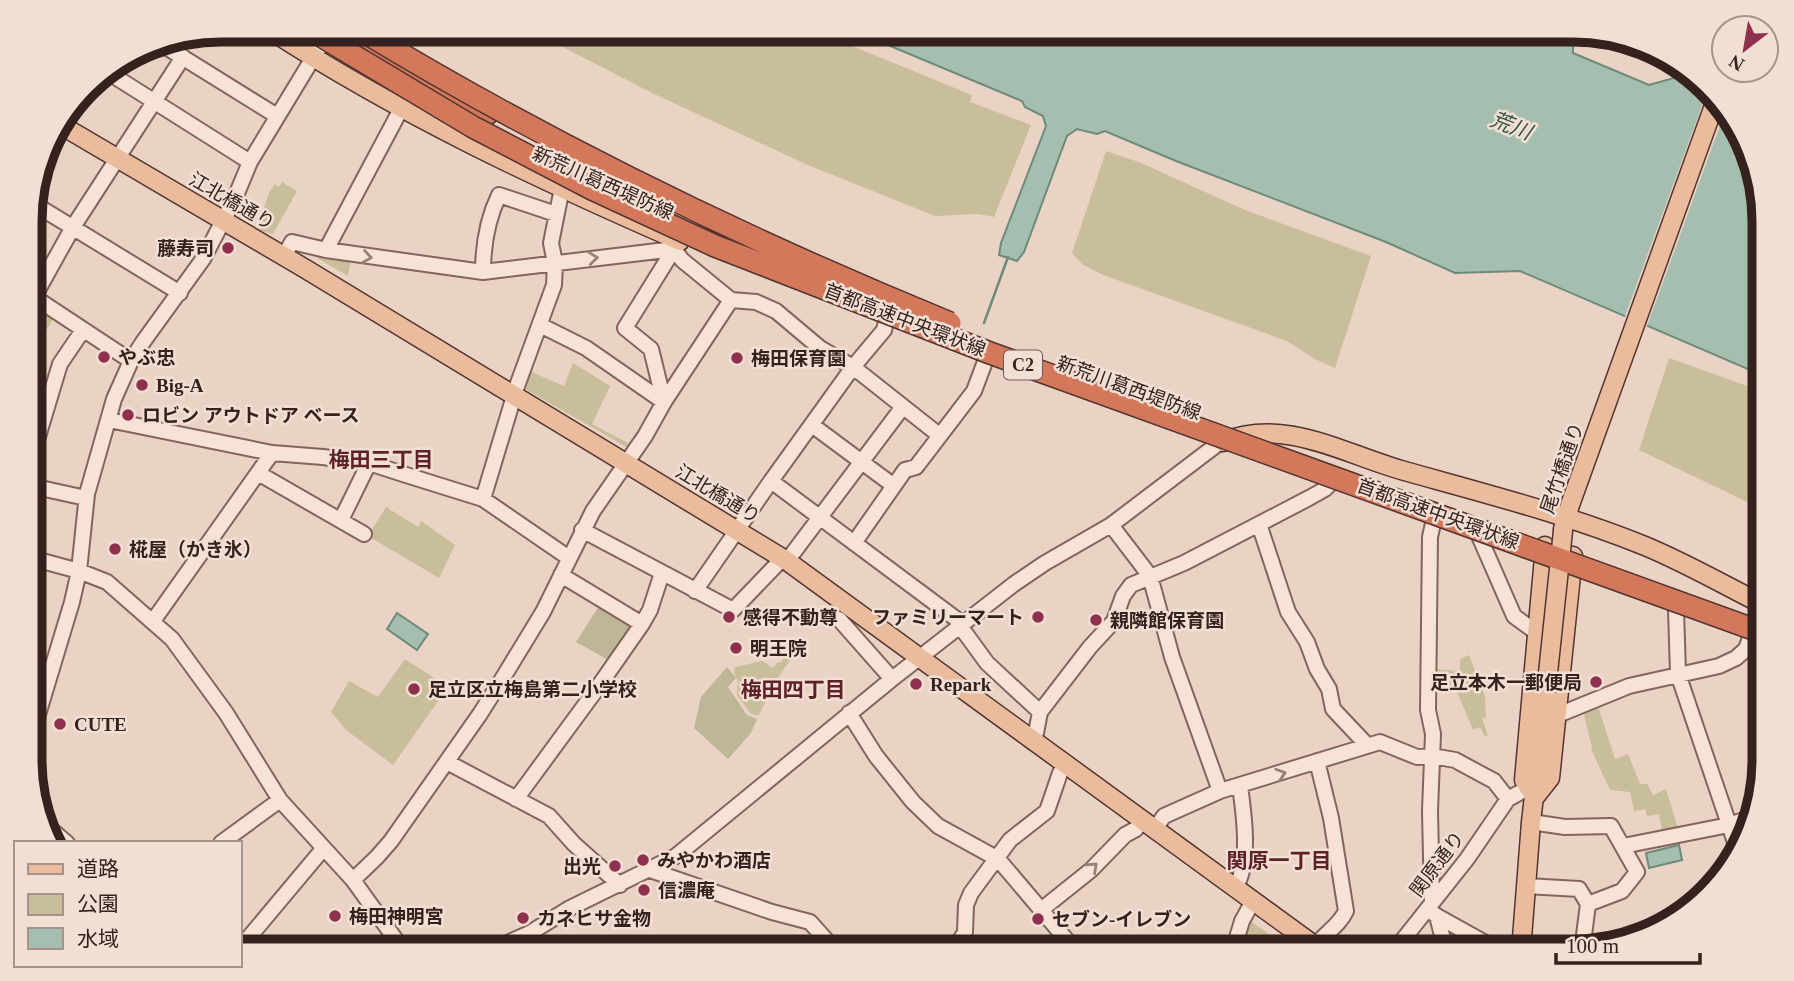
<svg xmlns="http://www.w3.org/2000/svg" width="1794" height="981" viewBox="0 0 1794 981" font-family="'Times New Roman','Noto Sans JP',serif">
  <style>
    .green { fill: #c8be99 }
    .cemetery { fill: #bdb697 }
    .water { fill: #a5beaf; stroke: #6d8b7a; stroke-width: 2 }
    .pier { fill: #ead3c4 }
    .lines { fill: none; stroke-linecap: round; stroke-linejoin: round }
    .stream { stroke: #6d8b7a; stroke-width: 2.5 }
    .minor-casing { stroke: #84645c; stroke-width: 18 }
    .major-casing { stroke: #523530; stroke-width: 21 }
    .highway-casing { stroke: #523530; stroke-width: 24 }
    .minor { stroke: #f6e3d6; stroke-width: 14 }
    .major { stroke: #ebbb9e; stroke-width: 18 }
    .highway { stroke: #d4785b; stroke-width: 21 }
    .major-bridge-casing { stroke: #523530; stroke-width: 21; stroke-linecap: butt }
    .highway-bridge-casing { stroke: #523530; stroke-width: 24; stroke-linecap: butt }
    .major-bridge { stroke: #ebbb9e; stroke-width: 18 }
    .highway-bridge { stroke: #d4785b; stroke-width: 21 }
    .oneway { stroke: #96827a }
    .poi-dot { fill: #8e304e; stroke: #f2dfd3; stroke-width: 2.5 }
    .labels { text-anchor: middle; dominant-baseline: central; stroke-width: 5; stroke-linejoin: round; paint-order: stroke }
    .shield { fill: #f2dfd3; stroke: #6e5b55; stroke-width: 2 }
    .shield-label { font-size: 18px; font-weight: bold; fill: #35221f }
    .street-label { font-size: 19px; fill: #35221f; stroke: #f2dfd3 }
    .poi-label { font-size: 19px; font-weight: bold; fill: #35221f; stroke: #f2dfd3; text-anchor: start }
    .water-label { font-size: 21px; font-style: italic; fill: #2f5346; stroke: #f2dfd3 }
    .neighbourhood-label { font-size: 21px; font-weight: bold; fill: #5e2128; stroke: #f2dfd3 }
    .rim { fill: none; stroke: #35221f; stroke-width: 9 }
  </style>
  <rect width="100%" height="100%" fill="#ead3c4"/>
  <!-- green -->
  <path class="green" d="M530,30H813L972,95L970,102L1031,125L994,217L978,214L935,216L808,165L652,93Z
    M1106,151L1139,162L1245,210L1371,256L1335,368L1315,359L1287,341L1103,275L1082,264L1072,253Z
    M282,182L297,191L273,234L260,231L258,227L269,193L275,184L279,187Z
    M318,253L351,259L348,276L317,258Z
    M46,310L55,316L41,339L32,333Z
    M1669,358L1764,392V510L1639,450Z
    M573,363L610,386L592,424L630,444L628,448L520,386L525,369L564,386Z
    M386,507L418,527L421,521L455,545L439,578L368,536Z
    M790,651L794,654L774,684L760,713L757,716L750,713L737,695L738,681L734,673L735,667L762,661L773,668L777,663L781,662Z
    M1469,655L1485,696L1486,717L1482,719L1488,735L1485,737L1480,727L1473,730L1455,687L1432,688L1434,669L1460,671V659Z
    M405,659L448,687L393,765L346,730L331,712L349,681L378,697Z
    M1597,703L1615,759L1628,754L1640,784H1647L1653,795L1666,789L1679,832L1663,835L1659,814L1647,816L1645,809L1634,811L1630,792L1610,790L1591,749L1592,748L1583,710Z
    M1249,920L1288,947L1242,939Z"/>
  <!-- cemetery -->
  <path class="cemetery" d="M601,603L637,625L612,662L576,642Z
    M727,667L736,678L728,687L747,715L757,719L751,733L728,759L694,728L701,697Z"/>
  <!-- water -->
  <path class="water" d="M852,30H1573V53L1649,85L1688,74L1732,115L1764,208V376L1520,271L1455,273L1386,242L1176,161L1105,131L1097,134L1077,129L1067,136L1024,252L1017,261L999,255L1001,243L1046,126L1043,116L1025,107L1022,101Z
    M397,613L428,634L417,650L387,629Z
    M1679,845L1682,860L1649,868L1646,853Z"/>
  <!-- pier -->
  <path class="pier" d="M1707,92L1726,109L1646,329L1624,319Z"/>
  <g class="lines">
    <!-- stream -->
    <path class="stream" d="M984,323L1008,257"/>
    <!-- minor casing -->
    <g class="minor-casing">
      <path id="minor" d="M158,42L277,116
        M106,71L250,162
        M31,202L180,293
        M326,250L401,109
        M284,256L292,242L326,250L483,272L674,249L682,260L731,300L756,302L776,311L820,348L853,367L939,435
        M483,272C483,244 487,220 499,195L556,214
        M31,295L131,361
        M34,297L73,227L183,57
        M540,325L586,348L664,402L731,300
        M109,420L272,453L323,457L369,463L403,474L483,499L569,558
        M812,425L894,486
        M31,460L60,364L83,330
        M258,473L364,534
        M771,481L853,367L884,330L886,322
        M31,486L86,498
        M483,499L517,386L554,285L555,263L551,243L562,188
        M341,520L369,463
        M1259,524L1288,612L1307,642L1317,669L1329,689L1333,709L1367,745
        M1111,525L1150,576L1172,657L1220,791
        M582,530L733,610L783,558
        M1479,536L1514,616L1537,633
        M854,543L905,470L916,467L974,391L986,359
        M31,558L79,571L107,582L172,639L226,713L280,800L353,880L396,940L401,951
        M787,561L902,408
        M561,575L642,624
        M695,591L771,481L963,624
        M1676,609L1678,674L1739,854
        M839,619L892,679
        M153,621L272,453
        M960,626L987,663L1040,712
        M849,713L876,756L913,802L938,826L998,859L1076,951
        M1558,715L1629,686L1719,666L1736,658L1746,649L1751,635
        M31,738L72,602L79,571L87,494L114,399L131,361L143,342L203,259L235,198L250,162L319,48
        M1031,741L1036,733L1040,712L1090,647L1114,621L1123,596L1131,585L1184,563L1309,498L1325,489L1332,482
        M447,762L549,816L574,844L620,885
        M516,799L596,690L642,624L650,610L662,573
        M1531,822L1565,827L1611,826L1637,872L1622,891L1588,904
        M47,826L67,843
        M1154,830L1164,816L1220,791L1380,742L1417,757L1432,756L1455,760L1494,781L1508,799L1537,783
        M221,843L280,800
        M1623,846L1729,825L1750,818
        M650,870L772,912L810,922L836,951
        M353,880L377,857L391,841L480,714L504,676L543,612L593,511L645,436L664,402L651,349L625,328L674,249L682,232
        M1526,886L1579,889L1588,904L1582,951
        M1235,888C1251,863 1244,815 1240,786
        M1432,903L1430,811L1433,734L1428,710L1430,537L1434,519
        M1041,910L1091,870L1125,835L1136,829L1141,821
        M1434,914L1437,916L1446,951
        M1437,916L1500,951
        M518,939L539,951
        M1315,946C1325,933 1339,926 1346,911L1331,818L1317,761
        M240,948L323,849
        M489,951L530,933L570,908L676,856L892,679L1014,584L1045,563L1111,525L1219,443
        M954,951L965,932L966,905L971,893L1010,840L1047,811L1060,773L1065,765
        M1233,951L1242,921L1253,901
        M1394,951L1467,859L1508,799"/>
    </g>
    <!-- major casing -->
    <g class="major-casing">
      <path id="major" d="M270,30C401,115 538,179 680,241
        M59,124L304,268L787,561L1322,951
        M671,215L781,261
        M1223,442C1284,417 1342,453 1401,470C1483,493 1566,514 1645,546C1686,563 1724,585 1764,605
        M1563,529L1570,505L1716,100
        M1545,546L1524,780L1535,797L1550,778L1573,556
        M1521,951L1531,822L1546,692"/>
    </g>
    <!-- highway casing -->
    <g class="highway-casing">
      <path id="highway" d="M336,30L420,80L487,114"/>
    </g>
    <!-- minor -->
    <use href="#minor" class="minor"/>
    <!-- major -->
    <use href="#major" class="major"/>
    <!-- highway -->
    <use href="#highway" class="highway"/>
    <!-- major-bridge casing -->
    <g class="major-bridge-casing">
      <path id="major-bridge" d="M1546,692L1563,531"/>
    </g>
    <!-- highway-bridge casing -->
    <g class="highway-bridge-casing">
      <path id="highway-bridge" d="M311,30L473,127L592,189L715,246L990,353L1764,633
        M361,30C549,144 747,240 950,323"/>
    </g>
    <!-- major-bridge -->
    <use href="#major-bridge" class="major-bridge"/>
    <!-- highway-bridge -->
    <use href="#highway-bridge" class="highway-bridge"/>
  </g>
  <!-- one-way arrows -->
  <defs><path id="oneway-chevron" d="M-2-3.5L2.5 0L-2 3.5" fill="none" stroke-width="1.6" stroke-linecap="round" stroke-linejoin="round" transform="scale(1.75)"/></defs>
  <g class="oneway">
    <use href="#oneway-chevron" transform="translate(367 257) rotate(9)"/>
    <use href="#oneway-chevron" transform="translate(593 258) rotate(-7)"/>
    <use href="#oneway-chevron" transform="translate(1281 774) rotate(-18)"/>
    <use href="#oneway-chevron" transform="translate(1093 867) rotate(-43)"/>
  </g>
  <!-- markers -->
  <g class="poi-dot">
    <circle cx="228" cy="248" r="7"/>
    <circle cx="104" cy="357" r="7"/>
    <circle cx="737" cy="358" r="7"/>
    <circle cx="142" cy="385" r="7"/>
    <circle cx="128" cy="415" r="7"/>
    <circle cx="115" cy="549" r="7"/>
    <circle cx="729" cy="617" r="7"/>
    <circle cx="1038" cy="617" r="7"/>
    <circle cx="1096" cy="620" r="7"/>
    <circle cx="736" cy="648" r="7"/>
    <circle cx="1596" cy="682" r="7"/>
    <circle cx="916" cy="684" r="7"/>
    <circle cx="414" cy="689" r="7"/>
    <circle cx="60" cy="724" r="7"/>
    <circle cx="643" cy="860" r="7"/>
    <circle cx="615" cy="866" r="7"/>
    <circle cx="644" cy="890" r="7"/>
    <circle cx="335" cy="916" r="7"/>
    <circle cx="523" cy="918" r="7"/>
    <circle cx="1038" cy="919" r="7"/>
  </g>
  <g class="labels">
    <!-- shield labels -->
    <rect class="shield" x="1004" y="350.5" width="38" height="29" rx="5"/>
    <g class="shield-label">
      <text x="1023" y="365">C2</text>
    </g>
    <!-- street labels -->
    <g class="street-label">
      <text transform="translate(603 183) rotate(24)">新荒川葛西堤防線</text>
      <text transform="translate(232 201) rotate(30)">江北橋通り</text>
      <text transform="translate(905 320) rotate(21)">首都高速中央環状線</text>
      <text transform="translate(1129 388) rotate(20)">新荒川葛西堤防線</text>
      <text transform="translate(1562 468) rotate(-71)">尾竹橋通り</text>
      <text transform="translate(718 494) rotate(31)">江北橋通り</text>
      <text transform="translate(1438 514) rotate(20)">首都高速中央環状線</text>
      <text transform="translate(1437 864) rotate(-53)">関原通り</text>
    </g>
    <!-- poi labels -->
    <g class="poi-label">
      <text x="214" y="248" text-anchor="end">藤寿司</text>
      <text x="118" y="357">やぶ忠</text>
      <text x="751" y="358">梅田保育園</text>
      <text x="156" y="385">Big-A</text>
      <text x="142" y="415">ロビン アウトドア ベース</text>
      <text x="129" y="549">椛屋（かき氷）</text>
      <text x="743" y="617">感得不動尊</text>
      <text x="1024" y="617" text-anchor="end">ファミリーマート</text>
      <text x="1110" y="620">親隣館保育園</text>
      <text x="750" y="648">明王院</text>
      <text x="1582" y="682" text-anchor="end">足立本木一郵便局</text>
      <text x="930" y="684">Repark</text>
      <text x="428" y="689">足立区立梅島第二小学校</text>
      <text x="74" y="724">CUTE</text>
      <text x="657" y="860">みやかわ酒店</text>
      <text x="601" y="866" text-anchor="end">出光</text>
      <text x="658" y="890">信濃庵</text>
      <text x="349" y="916">梅田神明宮</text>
      <text x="537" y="918">カネヒサ金物</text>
      <text x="1052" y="919">セブン-イレブン</text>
    </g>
    <!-- water labels -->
    <g class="water-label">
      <text transform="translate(1511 126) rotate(21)">荒川</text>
    </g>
    <!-- neighbourhood labels -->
    <g class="neighbourhood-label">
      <text x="381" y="460">梅田三丁目</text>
      <text x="793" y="690">梅田四丁目</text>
      <text x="1279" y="861">関原一丁目</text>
    </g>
  </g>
  <!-- crop -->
  <path d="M0 0H1794V981H0ZM221 42H1573A179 179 0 0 1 1752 221V760A179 179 0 0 1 1573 939H221A179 179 0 0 1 42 760V221A179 179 0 0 1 221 42Z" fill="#f2dfd3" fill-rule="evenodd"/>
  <path class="rim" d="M221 42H1573A179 179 0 0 1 1752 221V760A179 179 0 0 1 1573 939H221A179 179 0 0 1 42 760V221A179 179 0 0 1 221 42Z"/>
  <!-- legend -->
  <rect x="14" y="841" width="228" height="126" fill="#f2dfd3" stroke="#a6938b" stroke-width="2"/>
  <rect x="28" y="864" width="35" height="10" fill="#ebbb9e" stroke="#a6938b" stroke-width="2"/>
  <text x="77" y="876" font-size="21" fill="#35221f">道路</text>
  <rect x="28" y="894" width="35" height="21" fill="#c8be99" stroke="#a6938b" stroke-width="2"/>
  <text x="77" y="911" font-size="21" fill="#35221f">公園</text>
  <rect x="28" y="928" width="35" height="21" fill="#a5beaf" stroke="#a6938b" stroke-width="2"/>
  <text x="77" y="946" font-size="21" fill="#35221f">水域</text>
  <!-- north arrow -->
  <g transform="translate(1745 49) rotate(211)"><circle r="33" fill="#f2dfd3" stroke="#a6938b" stroke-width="2"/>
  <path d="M0-5L12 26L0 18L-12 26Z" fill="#8e304e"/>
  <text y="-10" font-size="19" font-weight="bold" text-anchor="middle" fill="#35221f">N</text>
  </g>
  <!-- scale -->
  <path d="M1556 953v10h144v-10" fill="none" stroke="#35221f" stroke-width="3.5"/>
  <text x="1566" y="953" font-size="21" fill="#35221f" stroke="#f2dfd3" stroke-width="5" paint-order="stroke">100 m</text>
</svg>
